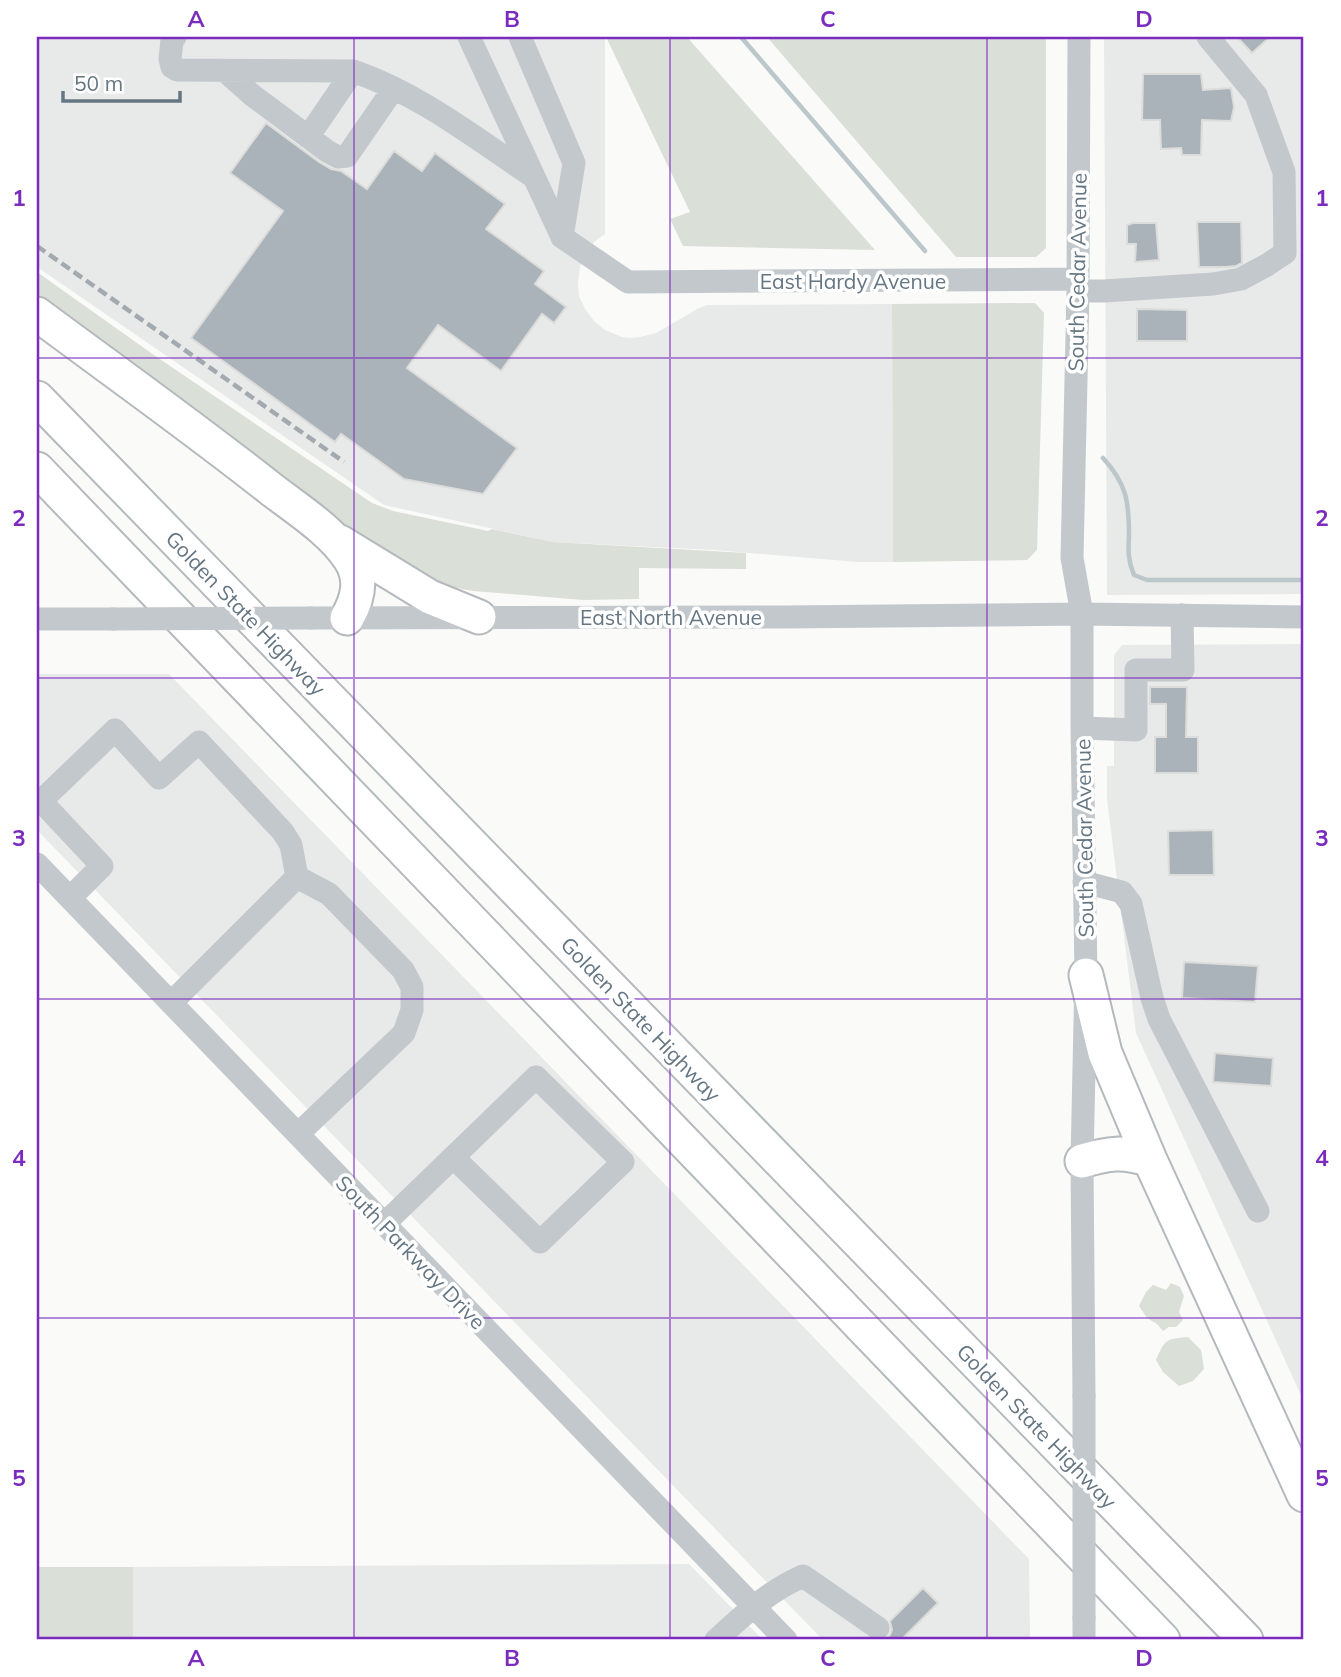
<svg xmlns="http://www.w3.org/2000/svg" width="1341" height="1677" viewBox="0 0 1341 1677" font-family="Mulish,sans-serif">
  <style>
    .built { fill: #e8e9e9 }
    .green { fill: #dadfd7 }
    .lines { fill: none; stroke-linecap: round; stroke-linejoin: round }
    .stream { stroke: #bbc7cb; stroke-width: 4.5 }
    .building { fill: #aab3b9; stroke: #dcdcda; stroke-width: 2 }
    .highway-casing { stroke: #b4b9bd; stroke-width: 37 }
    .minor { stroke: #c3c8cc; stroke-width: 23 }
    .highway { stroke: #fff; stroke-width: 33 }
    .rail { stroke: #a2aab0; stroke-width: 4.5; stroke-dasharray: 10 5; stroke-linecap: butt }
    .minor-bridge { stroke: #c3c8cc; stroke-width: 23 }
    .grid { fill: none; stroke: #7b2cbf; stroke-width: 2; stroke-opacity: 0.55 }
    .labels { text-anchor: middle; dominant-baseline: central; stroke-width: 7; stroke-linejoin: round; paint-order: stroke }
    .street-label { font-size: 21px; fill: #657683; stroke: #fff }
    .neatline { fill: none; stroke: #7b2cbf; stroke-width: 2.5 }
    .grid-label { font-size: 23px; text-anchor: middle; font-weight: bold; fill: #7b2cbf }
  </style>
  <rect width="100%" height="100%" fill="#fafaf8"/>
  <!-- built -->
  <path class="built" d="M37,37H605V234L594,242L585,254L580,267L578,282L579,296L585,309L594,321L605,330L622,337L631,338L640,337L656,333L699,308L707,305L892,304L893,562H858L714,550L553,542L384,505L37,267Z
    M1104,37H1304V594L1107,595Z
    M1304,644V1402L1136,1033L1107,799V766H1114V655L1122,645Z
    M37,674H169L1029,1559L1030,1640H823L37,830Z
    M689,1564L763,1640H133V1567Z"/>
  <!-- green -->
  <path class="green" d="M606,37H687L875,250L683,246L670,219L690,212Z
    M767,37H1046V248L1036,257H956Z
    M37,272L151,353L372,503L393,511L488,531L492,529L553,542L746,553V569L639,568V599L583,600L473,591L440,585L371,546L37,301Z
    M1035,303L1044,313L1037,550L1027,560L893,562L892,304Z
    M1171,1283L1180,1287L1184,1296L1179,1312L1183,1320L1176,1327H1169L1163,1331L1157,1324L1147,1318L1139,1306L1146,1292L1153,1285L1166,1290Z
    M1188,1337L1201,1350L1204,1369L1193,1381L1179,1386L1163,1372L1156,1360C1165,1339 1166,1339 1188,1337Z
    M37,1567H133V1640H37Z"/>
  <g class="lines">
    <!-- stream -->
    <path class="stream" d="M741,37L925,251
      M1103,458C1127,484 1129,502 1129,536C1128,550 1128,561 1134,575L1147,580H1304"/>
  </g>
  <!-- building -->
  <path class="building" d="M1237,37H1270L1252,53Z
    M1143,74H1201L1203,90L1231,88L1234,107L1231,121L1202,120L1201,155H1182L1181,148L1161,149L1160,120H1142Z
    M266,123L319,162L331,169L341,171L367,189L394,151L422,171L435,153L505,204L486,229L544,271L535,284L566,307L554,323L542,314L501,371L438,325L407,368L517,448L483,494L404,479L341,434L335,442L191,338L283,211L230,173Z
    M1197,222H1241L1242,263L1236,266L1226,267H1199Z
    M1133,223H1156L1159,260L1135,262L1136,244H1127V225Z
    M1137,309L1187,310V341H1137Z
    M1150,687H1187L1186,737H1198V773H1155V737H1166V704H1150Z
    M1213,830L1214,875H1169L1168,831Z
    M1184,962L1258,966L1255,1002L1182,998Z
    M1215,1053L1273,1058L1271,1086L1213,1082Z
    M923,1588L938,1603L901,1640H885L890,1635L892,1630L890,1621Z"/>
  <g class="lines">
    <!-- highway casing -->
    <g class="highway-casing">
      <path id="highway" d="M37,314C115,372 194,428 271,489C297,509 332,531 350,559C363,579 358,599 347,618
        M37,398L1246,1640
        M37,469L1163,1640
        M340,542L430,597L479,617
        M1086,975L1105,1053L1150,1160L1304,1495
        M1082,1161C1109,1153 1123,1151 1150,1160"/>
    </g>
    <!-- minor -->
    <path class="minor" d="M175,37L172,40L170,59L172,67L177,70L353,71C420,94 476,139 534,177
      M469,37L562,237
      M520,37L574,163L562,237L628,282L1078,279
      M1079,37L1078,291L1072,558L1082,614V728L1086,975L1082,1161L1084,1396
      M225,71L252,95L327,151L338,157L347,156L394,88
      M308,137L353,71
      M1078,291H1104L1213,284L1241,279L1267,265L1285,253L1284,172L1256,95L1208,37
      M311,618L785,617L1082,614L1304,617
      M37,619H113
      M1082,728L1136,730V670H1183L1182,615
      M37,864L786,1640
      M297,877L329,894L403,970L412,987V1010L404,1033L298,1134
      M1084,882L1122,892L1131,904L1152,998L1159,1019L1258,1211
      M70,898L102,866L41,801L115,730L159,778L199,742L283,832L291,845L297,877L171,1003
      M384,1224L536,1077L623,1162L540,1242L453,1157
      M1084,1618V1640
      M716,1640C745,1614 767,1592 803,1576L878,1628"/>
    <!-- highway -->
    <use href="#highway" class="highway"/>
    <!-- rail -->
    <path class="rail" d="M37,246L344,462"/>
    <!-- minor-bridge -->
    <path class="minor-bridge" d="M113,619L311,618
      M1084,1396V1618"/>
  </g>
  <!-- grid -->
  <path class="grid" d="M354,37V1640M670,37V1640M987,37V1640M37,358H1304M37,678H1304M37,999H1304M37,1318H1304"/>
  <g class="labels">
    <!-- street labels -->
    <g class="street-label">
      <text transform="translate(1077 272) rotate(-89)">South Cedar Avenue</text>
      <text x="853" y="281">East Hardy Avenue</text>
      <text transform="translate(246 613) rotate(46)">Golden State Highway</text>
      <text x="671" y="617">East North Avenue</text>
      <text transform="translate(1084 838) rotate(-91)">South Cedar Avenue</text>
      <text transform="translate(641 1019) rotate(46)">Golden State Highway</text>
      <text transform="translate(411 1252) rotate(46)">South Parkway Drive</text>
      <text transform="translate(1037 1426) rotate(46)">Golden State Highway</text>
    </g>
  </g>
  <!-- border -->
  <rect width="1341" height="1677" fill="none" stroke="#ffffff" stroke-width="77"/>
  <!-- scale -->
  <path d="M63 91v10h117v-10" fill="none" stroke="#657683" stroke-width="3.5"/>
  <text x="74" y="91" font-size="21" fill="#657683" stroke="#ffffff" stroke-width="5" paint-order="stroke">50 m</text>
  <rect x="38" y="38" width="1264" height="1600" class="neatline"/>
  <g class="grid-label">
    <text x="196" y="27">A</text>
    <text x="512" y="27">B</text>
    <text x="828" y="27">C</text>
    <text x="1144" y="27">D</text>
    <text x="19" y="206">1</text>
    <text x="1322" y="206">1</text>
    <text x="19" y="526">2</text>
    <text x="1322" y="526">2</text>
    <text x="19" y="846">3</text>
    <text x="1322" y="846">3</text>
    <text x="19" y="1166">4</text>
    <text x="1322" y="1166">4</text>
    <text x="19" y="1486">5</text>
    <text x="1322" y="1486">5</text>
    <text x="196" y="1666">A</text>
    <text x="512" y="1666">B</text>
    <text x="828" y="1666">C</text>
    <text x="1144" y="1666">D</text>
  </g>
</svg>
